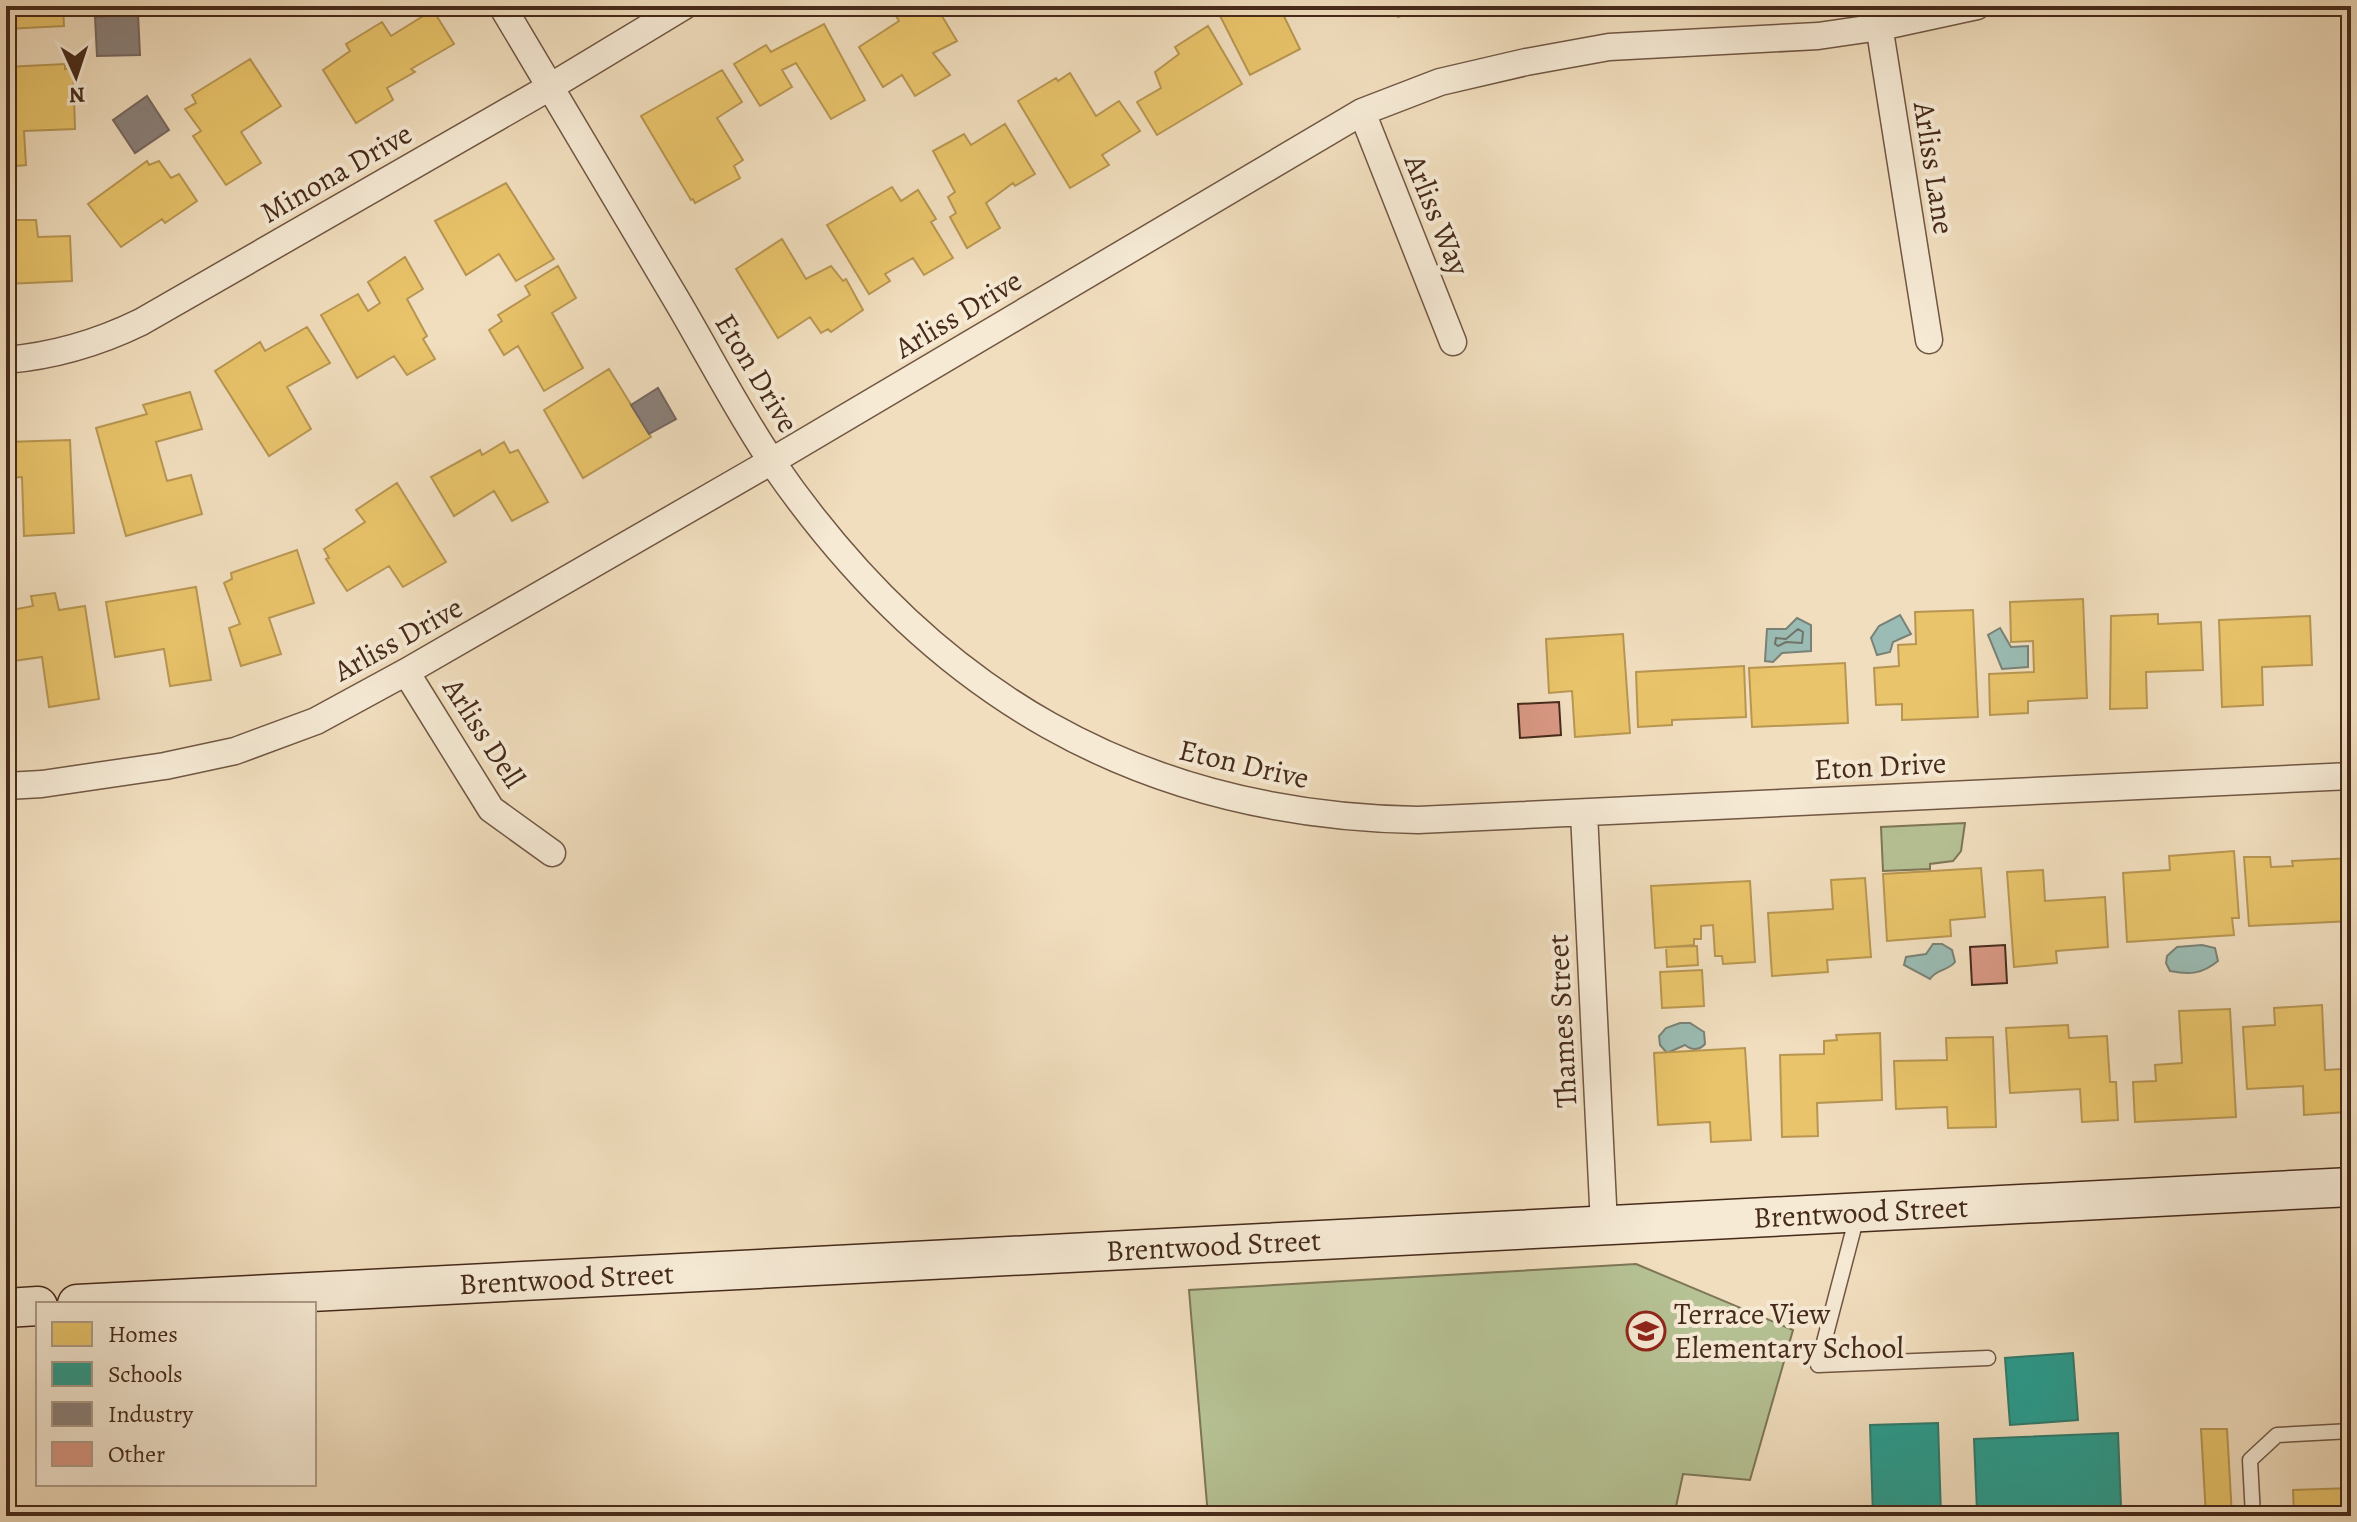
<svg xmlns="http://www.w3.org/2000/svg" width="2357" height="1522" viewBox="0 0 2357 1522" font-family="Alegreya,serif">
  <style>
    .green { fill: #b6c294; stroke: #7e7657; stroke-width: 2 }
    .water { fill: #9bbcb4; stroke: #798276; stroke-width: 2 }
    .homes { fill: #e9c46a; stroke: #b89652; stroke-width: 2 }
    .schools { fill: #2a9d8f; stroke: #327a6c; stroke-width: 2 }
    .industry { fill: #8a817c; stroke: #76675f; stroke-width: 2 }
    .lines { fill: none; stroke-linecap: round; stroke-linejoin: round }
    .shore { stroke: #707367; stroke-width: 2 }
    .building { fill: #d99884; stroke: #462a1a; stroke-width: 2 }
    .lane-casing { stroke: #715743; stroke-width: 17 }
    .street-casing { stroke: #715743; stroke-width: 29 }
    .secondary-casing { stroke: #462a1a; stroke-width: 41 }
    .lane { stroke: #f6ead5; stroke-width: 14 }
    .street { stroke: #f6ead5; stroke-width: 26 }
    .secondary { stroke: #f6ead5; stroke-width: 38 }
    .labels { text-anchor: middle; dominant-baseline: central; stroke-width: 8; stroke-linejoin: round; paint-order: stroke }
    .street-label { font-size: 30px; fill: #462a1a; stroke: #f6ead5 }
    .poi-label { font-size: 30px; fill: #462a1a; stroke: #f6ead5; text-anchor: start }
  </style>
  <rect width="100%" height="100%" fill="#f1debe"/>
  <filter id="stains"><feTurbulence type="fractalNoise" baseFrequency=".0025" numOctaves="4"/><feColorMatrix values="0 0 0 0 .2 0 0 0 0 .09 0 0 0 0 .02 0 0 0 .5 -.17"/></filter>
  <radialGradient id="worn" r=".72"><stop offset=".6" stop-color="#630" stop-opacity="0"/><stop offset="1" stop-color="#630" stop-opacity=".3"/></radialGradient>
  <!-- green -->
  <path class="green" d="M1965,823L1961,851L1953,861L1930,864V869L1883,871L1881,827Z
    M1636,1264L1793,1330L1750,1480L1683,1474L1674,1516H1208L1189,1290Z"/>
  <!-- water -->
  <path class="water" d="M1900,615L1911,634L1893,642L1890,652L1877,655L1871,638L1879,626Z
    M1797,618L1811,625V651L1782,653L1773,662L1765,661L1767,629H1786Z
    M2000,628L2011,647L2028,646V667L2002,669L1988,635Z
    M1933,944H1942L1952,950L1955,962C1948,971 1936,969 1930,979L1904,965L1906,957L1926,954Z
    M2202,945L2215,948L2218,961C2202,974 2190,975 2170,971L2166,963L2167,956L2177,947Z
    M1680,1023H1690L1704,1032L1705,1044C1699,1051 1691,1050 1685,1045L1667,1053L1660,1045L1659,1036L1666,1028Z"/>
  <!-- homes -->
  <path class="homes" d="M6,6H63L64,26L6,29Z
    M890,6H936L957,41L933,53L950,75L915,96L902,75L883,87L859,47L899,21Z
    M1215,6H1279L1300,49L1250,75Z
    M1393,6H1430L1398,17Z
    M433,10L454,44L411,69L415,72L387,88L393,100L356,123L323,70L350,51L346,44L382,22L391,36Z
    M824,24L865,100L831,119L796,63L782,70L792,87L760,106L734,64L766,45L771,52Z
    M1208,26L1242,84L1157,135L1137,102L1161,88L1155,72L1179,54L1175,47Z
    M250,59L281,106L241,132L261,163L226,185L193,136L201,131L185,109L196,103L192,95Z
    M65,64V69L73,68L75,129L24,131L26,165L6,167V67Z
    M722,70L742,102L717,118L743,160L734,166L740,178L695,203L693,199L691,200L641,116Z
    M1070,73L1096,116L1119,101L1140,131L1102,155L1109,165L1070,188L1018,101L1056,78L1058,81Z
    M1005,124L1035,174L1015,186L1013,183L986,203L1000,228L967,248L950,217L956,213L948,197L955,192L933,151L964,134L971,145Z
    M147,161L149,165L159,161L171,178L179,174L197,201L165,223L162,219L121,247L88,204Z
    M506,183L554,259L516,281L499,254L466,275L435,221Z
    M892,187L901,201L918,190L936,219L931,222L953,258L924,275L913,258L885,274L890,281L869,294L827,225Z
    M6,190H10L11,209H15L16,220H36L38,237L70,236L72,281L6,284Z
    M782,239L806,279L831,266L843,281L846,279L863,310L831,332L828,329L821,333L810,317L778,338L736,269Z
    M405,257L423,289L407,299L427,336L423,339L435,359L407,375L394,356L357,378L321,315L358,294L368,311L380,303L368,282Z
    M558,266L576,298L552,313L583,368L544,391L518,346L504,355L489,330L502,321L498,315L530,295L525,286Z
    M307,327L330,363L287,387L311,429L269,456L215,371L260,342L265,351Z
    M609,369L651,437L583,478L544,410Z
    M190,392L202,429L156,442L167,481L191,475L202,514L126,536L96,428L147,414L143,405Z
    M70,440L74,533L24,536L22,477L6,478V442Z
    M504,442L510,453L518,450L548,502L512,521L494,491L454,516L431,477L480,450L482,455Z
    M397,483L446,562L403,587L389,566L347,591L326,559L329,558L324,549L365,522L356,510Z
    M297,550L314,603L269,618L281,654L241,666L229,628L240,624L224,583L232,579L231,573Z
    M196,587L211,680L170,686L164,649L115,657L106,602Z
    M55,593L59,610L85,606L99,699L49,707L42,657L6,662V611L33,606L31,596Z
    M2083,599L2087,698L2028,701V713L1990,715L1989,674L2034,672L2033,641L2011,642L2010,602Z
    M1973,610L1978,717L1902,720V704L1876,705L1874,668L1899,666L1898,645L1916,644L1915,612Z
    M2158,614V624L2201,622L2203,670L2146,672L2147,708L2110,709L2111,616Z
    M2310,616L2312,665L2262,667L2263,705L2222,707L2219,620Z
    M1623,634L1630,733L1575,737L1572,691L1549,693L1546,639Z
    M1845,663L1848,723L1752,727L1749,668Z
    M1744,666L1746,717L1672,720V725L1638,727L1636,672Z
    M2234,851L2239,918H2232L2234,935L2127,942L2123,873L2170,870L2169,856Z
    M2244,857H2270L2271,867L2293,866L2292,861L2351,858V921L2249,926Z
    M1981,868L1985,917L1950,920L1951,936L1887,941L1883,874Z
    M2043,870L2045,901L2105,897L2108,947L2056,951L2057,963L2014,967L2007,872Z
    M1865,878L1871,957L1827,960L1828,972L1772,976L1768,913L1833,909L1831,880Z
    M1750,881L1755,962L1723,964L1722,956H1715L1713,925L1701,926V939H1694V945L1655,948L1651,886Z
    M1697,946L1698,965L1667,967L1666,947Z
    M1702,970L1704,1006L1662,1008L1660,972Z
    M2322,1005L2325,1070L2343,1069L2346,1112L2304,1115L2303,1086L2247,1089L2243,1027L2275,1025L2274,1008Z
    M2230,1009L2236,1117L2135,1122L2133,1082L2156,1081L2155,1065L2182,1063L2179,1011Z
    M2068,1025L2069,1038L2107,1036L2110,1082H2116L2118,1120L2082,1122L2080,1089L2010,1093L2006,1028Z
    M1880,1033L1882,1100L1817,1103L1818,1136L1782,1137L1780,1055L1824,1054V1041L1837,1040L1836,1035Z
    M1993,1037L1996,1127L1948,1128L1947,1107L1896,1109L1894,1061L1947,1060L1946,1038Z
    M1745,1048L1751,1140L1711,1142L1710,1122L1658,1125L1654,1053Z
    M2201,1429H2227L2232,1516H2206Z
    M2351,1488V1516H2294L2293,1490Z"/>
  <!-- schools -->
  <path class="schools" d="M2073,1353L2078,1420L2010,1425L2005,1358Z
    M1938,1423L1941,1516H1873L1870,1425Z
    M2118,1433L2121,1506L1977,1512L1974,1439Z"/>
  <!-- industry -->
  <path class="industry" d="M138,14L140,55L97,56L95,17Z
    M147,96L169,130L135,153L113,120Z
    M658,388L676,419L649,434L631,405Z"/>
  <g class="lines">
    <!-- shore -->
    <path class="shore" d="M1798,629L1803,632L1802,643L1786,642L1778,646L1775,644L1776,638L1786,639Z"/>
  </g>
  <!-- building -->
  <path class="building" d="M1559,702L1561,735L1520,738L1518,704Z
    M2005,945L2007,983L1972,985L1970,947Z"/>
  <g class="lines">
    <!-- lane casing -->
    <g class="lane-casing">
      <path id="lane" d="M1857,1216L1818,1365L1988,1358
        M2253,1516L2250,1460L2277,1435L2351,1431"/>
    </g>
    <!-- street casing -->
    <g class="street-casing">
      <path id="street" d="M502,6C560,104 618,201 676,299C708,353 737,410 772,462C930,692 1137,815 1418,820L2351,776
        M1876,6L1929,340
        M1362,112L1453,342
        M6,360C53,356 98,343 141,322L550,87L684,6
        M406,672L491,809L552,853
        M6,786L42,784L165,766L235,751L316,721L406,672L772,461L1362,112L1440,82L1526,62L1609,47L1818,36L1880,27L1977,6
        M1584,813L1604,1225"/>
    </g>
    <!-- secondary casing -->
    <g class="secondary-casing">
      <g id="secondary">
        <path id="s1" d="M77,1304L2351,1187"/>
        <path d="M6,1308L38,1306"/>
      </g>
    </g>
    <!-- lane -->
    <use href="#lane" class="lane"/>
    <!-- street -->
    <use href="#street" class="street"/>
    <!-- secondary -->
    <use href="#secondary" class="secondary"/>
  </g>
  <!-- icons -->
  <defs>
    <g id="school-ring" transform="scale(2)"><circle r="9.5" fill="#f6ead5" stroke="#8f2418" stroke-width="1.5"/><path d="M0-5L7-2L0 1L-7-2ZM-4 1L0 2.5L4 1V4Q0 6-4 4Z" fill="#8f2418"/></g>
  </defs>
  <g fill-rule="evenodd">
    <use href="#school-ring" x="1646" y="1331"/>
  </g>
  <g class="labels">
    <!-- street labels -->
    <g class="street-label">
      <text transform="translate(1934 168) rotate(81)">Arliss Lane</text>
      <text transform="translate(336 173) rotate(-30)">Minona Drive</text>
      <text transform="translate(1437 215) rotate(68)">Arliss Way</text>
      <text transform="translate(958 314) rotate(-31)">Arliss Drive</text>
      <text transform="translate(757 373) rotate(59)">Eton Drive</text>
      <text transform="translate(398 639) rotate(-29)">Arliss Drive</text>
      <text transform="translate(484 733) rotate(57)">Arliss Dell</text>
      <text transform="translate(1244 764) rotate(13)">Eton Drive</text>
      <text transform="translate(1880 766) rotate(-3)">Eton Drive</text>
      <text transform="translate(1562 1021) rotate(-93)">Thames Street</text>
      <text stroke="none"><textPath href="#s1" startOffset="1786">Brentwood Street</textPath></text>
      <text stroke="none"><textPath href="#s1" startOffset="1138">Brentwood Street</textPath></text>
      <text stroke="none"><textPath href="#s1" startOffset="490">Brentwood Street</textPath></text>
    </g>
    <!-- poi labels -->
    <g class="poi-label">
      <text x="1674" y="1314">Terrace View<tspan x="1674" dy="34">Elementary School</tspan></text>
    </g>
  </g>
  <!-- margin -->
  <rect width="2357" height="1522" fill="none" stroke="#f1debe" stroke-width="32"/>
  <rect x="8" y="8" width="2341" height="1506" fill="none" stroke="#462a1a" stroke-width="4"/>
  <rect x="16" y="16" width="2325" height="1490" fill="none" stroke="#462a1a" stroke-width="2"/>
  <!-- legend -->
  <rect x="36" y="1302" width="280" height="184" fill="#f6ead5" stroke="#b09d8a" stroke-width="2"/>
  <rect x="52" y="1322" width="40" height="24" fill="#e9c46a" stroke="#b09d8a" stroke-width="2"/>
  <text x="108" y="1342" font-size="24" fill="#462a1a">Homes</text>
  <rect x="52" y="1362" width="40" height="24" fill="#2a9d8f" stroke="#b09d8a" stroke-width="2"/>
  <text x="108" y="1382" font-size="24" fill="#462a1a">Schools</text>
  <rect x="52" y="1402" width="40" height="24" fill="#8a817c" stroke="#b09d8a" stroke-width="2"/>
  <text x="108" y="1422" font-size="24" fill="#462a1a">Industry</text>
  <rect x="52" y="1442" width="40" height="24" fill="#d99884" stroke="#b09d8a" stroke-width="2"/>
  <text x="108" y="1462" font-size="24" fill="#462a1a">Other</text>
  <!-- north arrow -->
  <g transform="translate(76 76) rotate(177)" stroke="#f6ead5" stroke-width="6" paint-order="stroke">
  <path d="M0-6L14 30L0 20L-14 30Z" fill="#462a1a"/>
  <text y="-12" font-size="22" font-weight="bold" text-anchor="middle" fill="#462a1a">N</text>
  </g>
  <rect width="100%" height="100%" filter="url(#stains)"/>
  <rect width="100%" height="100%" fill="url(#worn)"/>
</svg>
